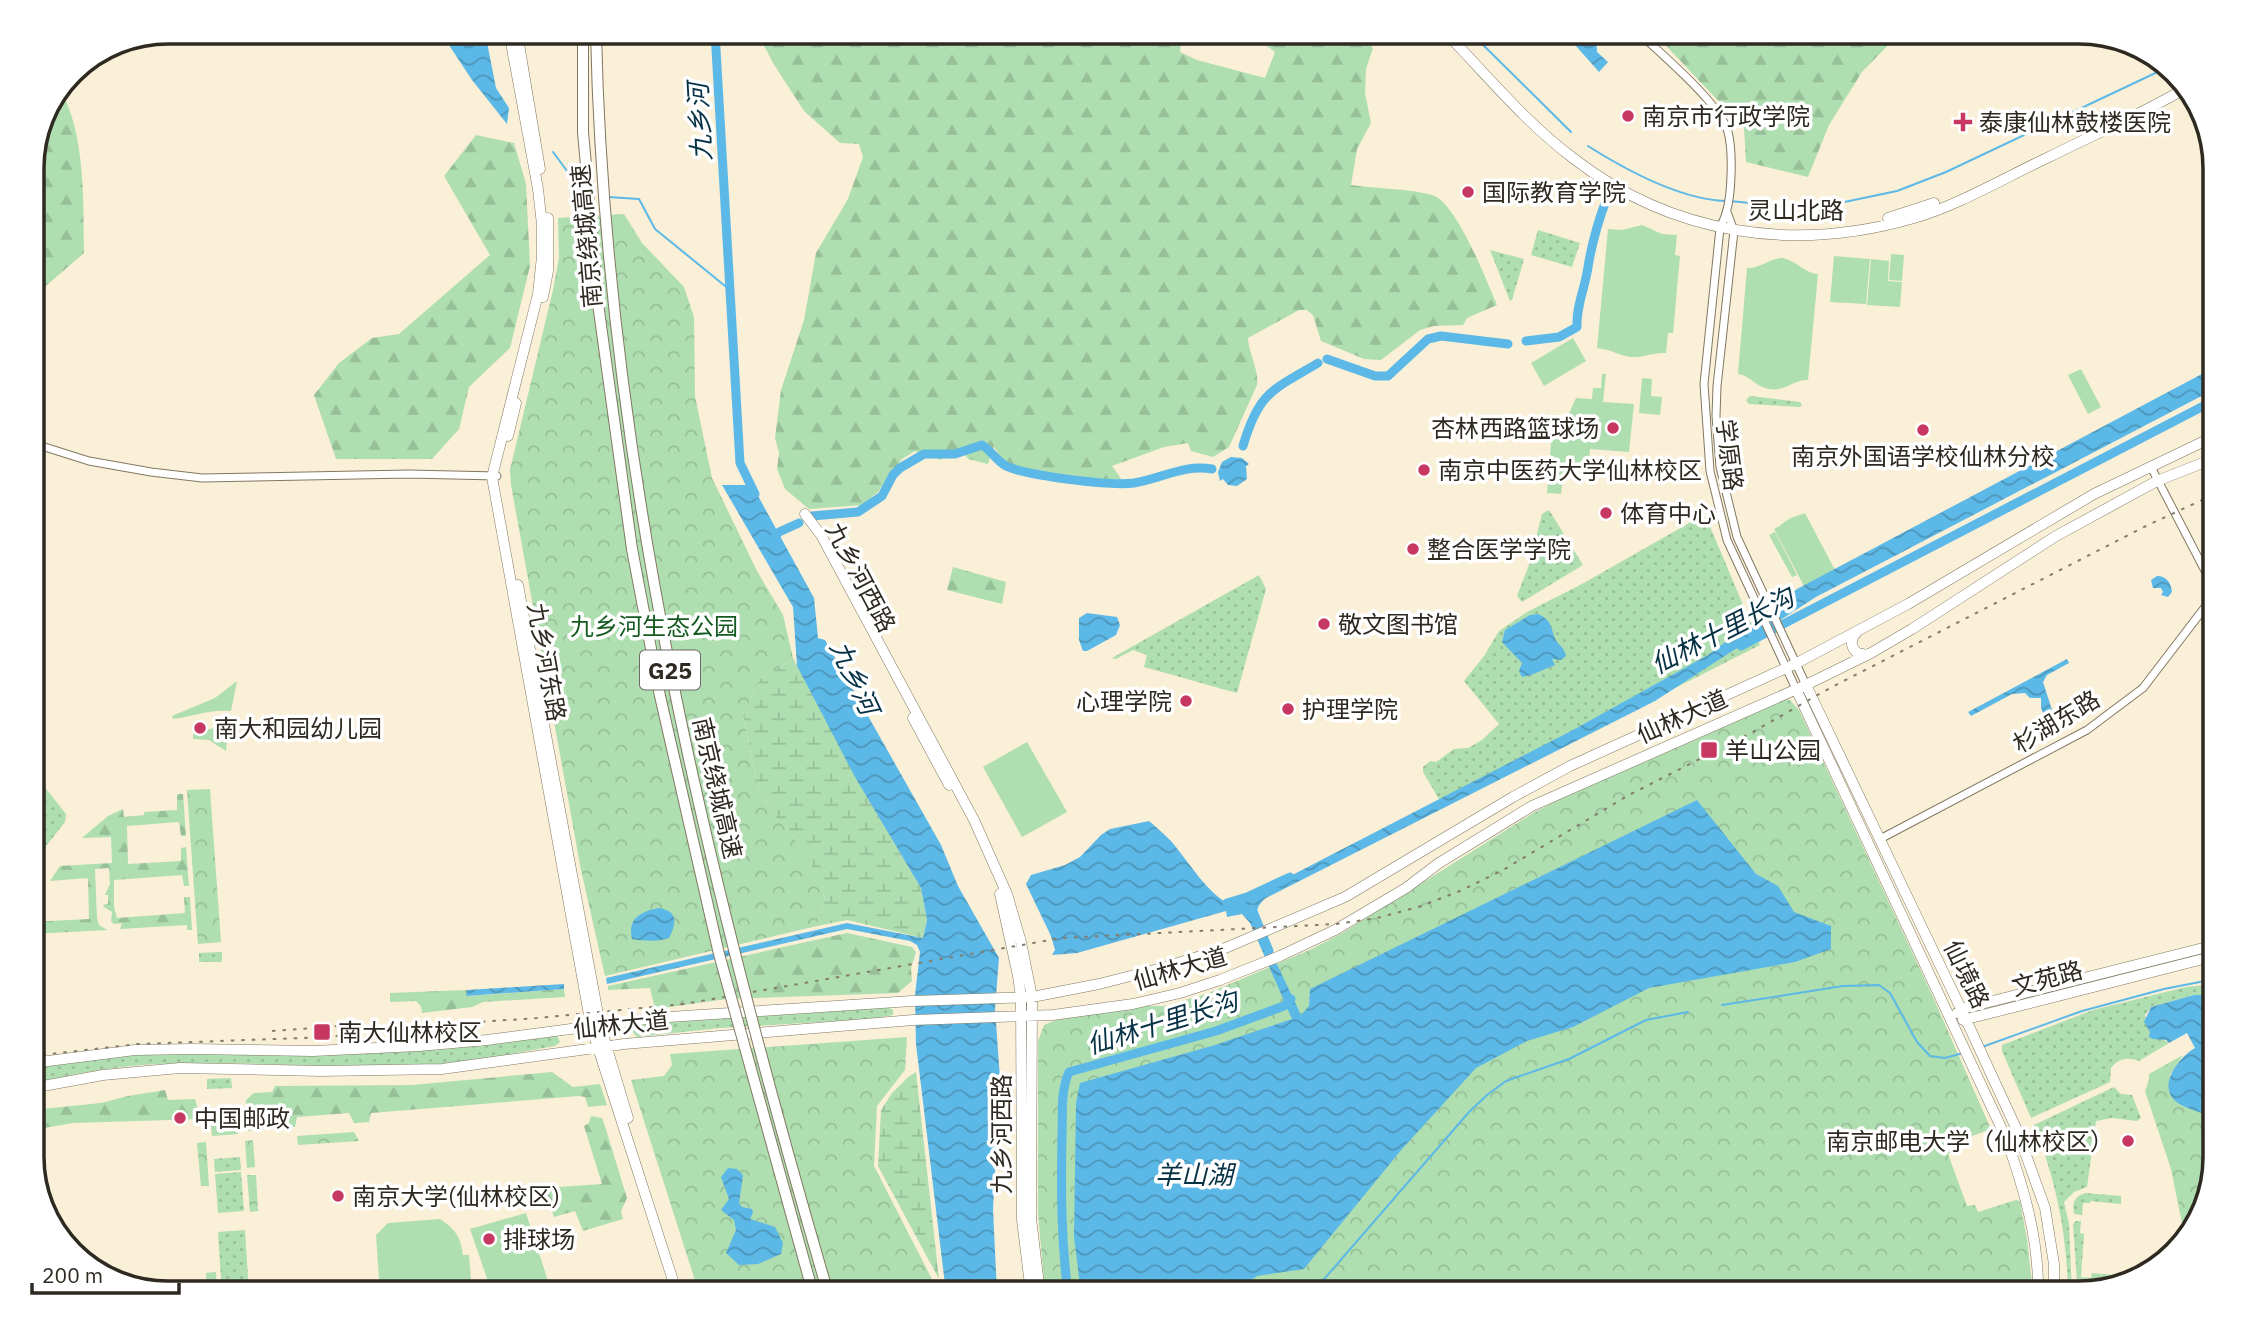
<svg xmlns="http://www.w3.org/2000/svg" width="2247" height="1325" viewBox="0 0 2247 1325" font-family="'IBM Plex Sans','Noto Sans SC',sans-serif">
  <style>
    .grass { fill: url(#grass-dots) }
    .forest { fill: url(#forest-firs) }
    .wetland { fill: url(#wetland-marsh) }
    .park { fill: url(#park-crowns) }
    .garden { fill: #afdeb1 }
    .water { fill: url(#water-waves) }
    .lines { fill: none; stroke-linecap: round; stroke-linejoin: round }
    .stream { stroke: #5cb8e6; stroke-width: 2 }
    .river { stroke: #5cb8e6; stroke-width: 9 }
    .minor-casing { stroke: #827862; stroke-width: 9 }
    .major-casing { stroke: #827862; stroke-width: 11 }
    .minor { stroke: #fff; stroke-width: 7 }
    .major { stroke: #fff; stroke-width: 10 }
    .rail { stroke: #847d6e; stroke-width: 2; stroke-dasharray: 3.5 7; stroke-linecap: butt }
    .highway-bridge-casing { stroke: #827862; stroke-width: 12; stroke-linecap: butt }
    .highway-bridge { stroke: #fff; stroke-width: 10 }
    .poi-dot { fill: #c63861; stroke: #fff; stroke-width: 2.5 }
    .labels { text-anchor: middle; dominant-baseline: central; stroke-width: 7; stroke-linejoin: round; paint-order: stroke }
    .shield { fill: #fff; stroke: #6d6a64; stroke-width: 2 }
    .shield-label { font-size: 23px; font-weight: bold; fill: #2e2a21 }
    .poi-label { font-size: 24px; fill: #2e2a21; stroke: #fff; text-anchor: start }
    .street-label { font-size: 24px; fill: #2e2a21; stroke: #fff }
    .park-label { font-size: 24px; fill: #155a20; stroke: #fff }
    .water-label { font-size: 26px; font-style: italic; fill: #073245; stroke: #fff }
    .rim { fill: none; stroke: #2e2a21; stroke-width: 3.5 }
  </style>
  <defs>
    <pattern id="grass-dots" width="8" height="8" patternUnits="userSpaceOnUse" patternTransform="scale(1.75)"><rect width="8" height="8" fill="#afdeb1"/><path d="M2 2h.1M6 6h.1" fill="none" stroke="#97bf98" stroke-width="1.8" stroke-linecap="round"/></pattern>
    <pattern id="forest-firs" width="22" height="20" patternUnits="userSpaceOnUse" patternTransform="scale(1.75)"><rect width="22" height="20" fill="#afdeb1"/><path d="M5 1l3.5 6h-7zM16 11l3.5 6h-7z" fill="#97bf98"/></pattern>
    <pattern id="wetland-marsh" width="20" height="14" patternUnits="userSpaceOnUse" patternTransform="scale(1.75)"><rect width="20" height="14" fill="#afdeb1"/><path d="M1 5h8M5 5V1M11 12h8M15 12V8" fill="none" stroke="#97bf98"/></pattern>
    <pattern id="park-crowns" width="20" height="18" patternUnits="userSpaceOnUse" patternTransform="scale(1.75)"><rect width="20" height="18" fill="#afdeb1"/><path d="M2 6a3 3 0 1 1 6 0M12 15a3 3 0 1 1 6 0" fill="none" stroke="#97bf98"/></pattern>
    <pattern id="water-waves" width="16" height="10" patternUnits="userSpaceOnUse" patternTransform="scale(1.75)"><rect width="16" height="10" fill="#5cb8e6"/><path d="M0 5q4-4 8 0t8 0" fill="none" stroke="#4c96ba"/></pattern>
  </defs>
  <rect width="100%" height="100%" fill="#faefd7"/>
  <!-- grass -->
  <path class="grass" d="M1538,230L1580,243L1572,267L1531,255Z
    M1490,250L1524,259L1512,300L1510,301Z
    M1750,396L1800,402L1802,405L1800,407L1749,404L1746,400Z
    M1549,510L1583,565L1522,602L1517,596L1529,565L1542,514Z
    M1706,517L1760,645L1443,806L1423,772V767L1430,761L1436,762L1454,749L1468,748L1482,740L1499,724L1464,681L1484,656L1499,631L1527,612L1582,584L1691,522Z
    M1259,575L1266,589L1237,693L1144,667L1147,655L1133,650L1116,659L1112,658Z
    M32,771L66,814L65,822L32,864Z
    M222,952V961L220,962H199V953Z
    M2215,984V995H2194L2151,1007L2145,1015L2150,1032L2169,1043L2139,1061C2127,1057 2119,1058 2111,1068L2110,1082L2031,1118L2002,1051V1045L2093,1010L2186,987Z
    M888,1007L893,1010V1015L871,1019L720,1028L637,1037L632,1031L636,1025L719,1017Z
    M557,1035L560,1042L555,1046C508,1054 462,1065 413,1066C323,1069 232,1059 142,1065C105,1068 68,1075 32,1084V1068L137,1054L169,1052L315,1055L414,1051Z
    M231,1078L232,1088L207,1089V1079Z
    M2114,1087L2121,1094L2132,1095L2141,1118L2137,1121L2112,1118L2096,1121L2087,1187L2074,1192L2064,1202L2069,1224L2072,1293H2068C2067,1234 2056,1180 2034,1125Z
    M237,1112L238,1134L212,1136L210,1114Z
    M240,1157L241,1170L215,1172L214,1159Z
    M241,1172L244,1211L218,1213L215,1174Z
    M2085,1193L2121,1196V1204L2090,1201V1203H2083L2082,1215L2074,1214C2072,1203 2074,1197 2085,1193Z
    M2076,1221H2081L2080,1233L2084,1234L2081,1277L2091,1278L2092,1273L2114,1275V1284L2077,1282L2073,1224Z
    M245,1230L249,1293H222L218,1232Z"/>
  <!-- forest -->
  <path class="forest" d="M757,32H1182L1180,52L1197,60L1265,78L1275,52L1261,42L1264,37L1289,45L1293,32H1361L1373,48L1366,69L1365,93L1371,123L1357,149L1351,185C1377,189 1406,188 1432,195C1456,201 1487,282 1497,305L1467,318L1463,325L1434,326L1420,330L1381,360L1364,359L1321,341L1313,315L1307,310H1299L1248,338C1249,355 1259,369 1257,385L1229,447L1213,457L1191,451L1188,443L1164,447L1112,466L1122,480C1093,478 1032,477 1007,463C1000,459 998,453 994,446L988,464L968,459L964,452L946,456L941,460L915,451L902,459L878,492L862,505L809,509L785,489L777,469L779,453L775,438L781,390L804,320L816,253L848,199L863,157L859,144L840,143L804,111L773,63Z
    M1653,32H1901L1862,72L1829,125L1808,177L1746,162L1744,128Z
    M60,88C86,137 83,199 84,253L40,291L32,286V159L42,115Z
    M476,135L514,143L526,184L530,266L510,348L469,387L459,429L432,459H336L314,395L339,363L372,338L399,334L490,255L444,176Z
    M953,567L1006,582L1002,604L947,590Z
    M177,794H183L186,836H181L179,822L127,826L128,864L181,861V848L186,847L189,886H184L182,875L114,880V907L117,918L185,913L184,897H190L192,930H187V925L120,929L122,923L114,924L111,921L112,912L104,907L103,905L108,904V895H105L110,884L109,868L95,869L97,918L99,925L107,930L32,934V922L89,919L88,878L50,881L60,866L112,863L111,837L82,838L108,816L123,809L124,817L144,815V812L177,810Z
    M847,933L912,947L916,952L911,968L912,981L898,993L727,999L655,1009L650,988L608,990V986Z
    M564,989L565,997L483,1002L472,1007L422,1013L421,1006L416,1001L390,1002V993L467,990V996Z
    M552,1072L573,1087L600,1084L607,1105L588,1107L585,1097L579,1096L371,1113L369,1122L354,1123L349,1113L297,1117L295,1127H289L288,1121L269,1123V1129L246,1131V1100L254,1093L272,1092L275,1086L412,1085Z
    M165,1090L168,1100L195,1099L201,1119L73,1123L32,1130V1110L101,1103L128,1096Z
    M591,1116L602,1118L604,1123L627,1198L621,1211L623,1219L583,1231L575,1211L554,1217L544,1188L602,1184L584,1126L589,1123Z"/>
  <!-- wetland -->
  <path class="wetland" d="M793,658L855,776L921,888L927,920L923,938L847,920L817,926L825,897L795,839L777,819L758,787L743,716L759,680Z
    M916,1072L939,1279L878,1166L881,1110L892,1093L907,1078Z"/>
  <!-- park -->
  <path class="park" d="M624,214L642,243L684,287L694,317L695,396L712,478L757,571L783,615L793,658L759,680L743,716L758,787L777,819L795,839L815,871L825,897L817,926L605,976L581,870L511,485L510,470L553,290L559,258L558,218Z
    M1782,699L1790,700L1799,710L1933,997L1990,1127L1989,1130L1952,1143L1954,1151L1948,1154L1967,1206L1975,1205L1978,1212L2016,1200L2020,1201L2027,1239L2033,1293H1045L1038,1213V1041L1044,1025L1056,1020L1143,1006H1164L1206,994L1312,949L1344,932L1533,813L1596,780Z
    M210,789L221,942L198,944L187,790Z
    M907,1037L905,1070L877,1106L874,1166L939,1293H699L631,1080L664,1076L672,1065L670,1054Z
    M2183,1055L2170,1075L2169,1083L2175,1101L2215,1118V1158L2197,1226L2185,1238L2171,1169L2145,1091L2149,1080V1074Z
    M354,1132L359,1141L298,1145L297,1136Z
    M253,1140L255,1167L247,1168L245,1141Z
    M206,1142L209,1186H201L197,1143Z
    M247,1175H256L258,1211L250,1212Z
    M216,1272L217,1293H207L206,1273Z"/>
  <!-- garden -->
  <path class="garden" d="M1642,225L1662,234L1677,235L1675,255L1680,256L1673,333H1668L1666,353C1653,352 1643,358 1631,357C1619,356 1611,349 1597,348L1608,229L1622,230Z
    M1891,254L1904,255L1902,281L1889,280Z
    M1834,256L1870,259L1866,304L1830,302Z
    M1783,258C1797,261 1804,273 1818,274L1808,380C1794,379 1785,392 1769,389C1756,387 1750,375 1738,374L1747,268C1760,269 1769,258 1783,258Z
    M1871,259L1889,261L1888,281L1902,282L1900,307L1867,305Z
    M1573,338L1586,361L1544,386L1531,363Z
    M2081,369L2101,407L2088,414L2068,375Z
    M1602,374H1606L1603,402L1634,404L1629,452L1590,449L1588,471L1564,469L1561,494L1547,493L1553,418L1566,420L1576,398L1592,399L1593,388H1601Z
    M1642,378L1652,379L1651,396L1662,397L1660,415L1639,413Z
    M1805,513L1836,572L1805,588L1774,529C1782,525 1780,525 1786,521C1793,516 1799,516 1805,513Z
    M1775,532L1797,575L1792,577L1769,535Z
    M237,681L231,711C209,709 195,716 173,719L172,716L215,698Z
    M217,727H228L226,751L209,740L193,739V734Z
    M1027,742L1067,812L1022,837L983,767Z
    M526,1213L552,1293H492L470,1229Z
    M440,1219C455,1229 461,1237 463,1255H469L472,1293H380L376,1235L388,1223Z"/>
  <!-- water -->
  <path class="water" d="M450,32H485L496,88L509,108L507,124L472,80L443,36Z
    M1558,32H1596L1597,52L1608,62L1599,72L1576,46Z
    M2215,367V389L1816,597L1655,701L1266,898C1257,905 1256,911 1257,922L1301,1015L1309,1006L1310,989L1697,800L1756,874L1778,886L1794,912L1831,926V949L1795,962L1649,988L1573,1027L1527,1041L1476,1068L1402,1149L1304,1269L1257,1276L1232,1293H1081L1074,1237L1076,1103L1080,1083L1215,1045L1292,1019L1250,923L1242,914L1227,917L1226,911L1077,953L1052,955L1055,950L1051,936L1026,884L1031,875L1065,865L1080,857L1101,835L1110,829L1149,821C1156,827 1163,833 1170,840C1185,856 1212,902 1234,905L1573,730L1708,655L1797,589Z
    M1231,457L1242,458L1249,464L1246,466L1247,479L1237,486L1228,485L1223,479L1220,481L1218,472L1222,462Z
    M722,485H752L814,598L818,638L825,640L941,845L958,886L999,958L995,1009L1000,1078L993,1209L997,1293H946L916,1044L915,995L920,952L917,945L910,941L847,929L607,984L606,978L847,923L923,938L927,920L921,888L855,777L797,666L793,607Z
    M2157,576C2167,576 2171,583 2172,592L2168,597L2161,595L2163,592L2161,588H2153L2151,580Z
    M1087,613L1117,617L1120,625L1116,635L1087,651H1083L1079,640V618Z
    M1538,614C1554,621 1550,630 1557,642C1562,648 1564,648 1566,656L1561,660L1552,659L1555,665L1531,675L1522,677L1519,671L1522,663L1502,642L1505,630L1530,615Z
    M2067,659L2069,663L2047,675L2043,682L2052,710L2049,719L2045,718L2041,708V698H2030L2025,693L2012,694L1971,716L1968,712Z
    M659,908C678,911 677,923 669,938C657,942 645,941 632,939C627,919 641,911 659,908Z
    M564,984V989L466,996L467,990Z
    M2194,995H2215V1118C2204,1113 2189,1110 2178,1103C2155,1087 2179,1057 2195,1048L2187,1033L2169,1043L2166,1040L2153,1039L2149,1037L2150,1032L2144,1022L2151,1007Z
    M728,1168L737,1169L743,1175L739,1204L742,1207L752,1209L753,1213L750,1219L775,1227L783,1243L781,1254L758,1264L739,1265L726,1253L736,1230L734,1220L721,1210L729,1199L721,1177Z"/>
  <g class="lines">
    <!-- stream -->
    <path class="stream" d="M1470,32L1571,132
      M1588,146C1626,170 1679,199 1725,201
      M553,152L570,175L571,194L585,195
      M608,197L639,199L655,229L730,290
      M1730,201L1790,207L1830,205L1897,191L1946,172L2166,68
      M1722,1005L1843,986L1879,985L1890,993L1917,1042L1930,1056L1945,1058L1963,1053
      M1982,1047L2082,1011L2164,989L2215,979
      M1312,1293L1469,1112L1487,1095L1506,1081L1569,1059L1646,1020L1688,1012"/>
    <!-- river -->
    <path class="river" d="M715,32L740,463L755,494
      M1526,341L1559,337L1577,327C1576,305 1585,289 1588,267C1592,243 1598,221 1607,198
      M1327,359L1375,376H1388L1428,339L1441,336L1508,344
      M1243,446C1259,391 1273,390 1318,363
      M812,516L858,512L882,496L893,475L900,468L924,454H955L982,445C992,451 996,461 1006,466C1027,476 1110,486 1134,483C1161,479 1183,464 1212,469
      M771,541L779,532L799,523
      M1741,646L2215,400
      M1227,903L1247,897L1290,877
      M1252,909L1269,951
      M1068,1293C1061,1239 1061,1191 1062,1136C1063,1115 1060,1092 1069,1072L1216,1031L1284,1006L1291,999"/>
    <!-- minor casing -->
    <g class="minor-casing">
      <path id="minor" d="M1638,32C1661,54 1720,103 1728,132C1733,150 1732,195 1726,213C1725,218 1722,223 1720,228L1704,384L1710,471L1727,540L1796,689
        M1727,212L1734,231L1717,386L1716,416L1720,467L1737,537L1806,685
        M32,443L89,461L151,472L202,478L409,474L497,476
        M2151,467L2215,590
        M1880,839L2087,730L2143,688L2215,594"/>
    </g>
    <!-- major casing -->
    <g class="major-casing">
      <path id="major" d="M509,32L538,189L542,225V256L538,294L492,477L591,1026L677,1293
        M517,32L540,169
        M1445,32C1486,74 1525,122 1573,158C1672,235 1794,253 1914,218C1957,206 2008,176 2049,157C2095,134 2142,114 2186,88
        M1888,218L1934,203
        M543,297L548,271V218
        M508,436L516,403
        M805,514L821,535L974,820L1007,894L1021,942L1032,997L1031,1218L1040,1293
        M518,585L600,1025L628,1118
        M1857,632C1850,639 1850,646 1857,653L1867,655
        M1806,685L1961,1009L2017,1130L2045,1208L2054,1264V1293
        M1796,689L2006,1138C2024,1189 2039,1239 2038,1293
        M913,718L949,785
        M1000,894L1018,976L1021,997L1022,1220L1031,1293
        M1957,1013L1961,1009L2215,945
        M1963,1020L2215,956
        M32,1063L135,1050L192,1049L313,1051L419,1046L487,1040L654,1018L912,1001L1032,997L1099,984L1162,968L1223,949L1345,897L1513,797L1570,766L1795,664L1908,604L2094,494L2215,436
        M32,1088L103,1075L180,1068L321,1071L442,1069L624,1044L913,1020L1053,1015L1133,1004L1180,993L1220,980L1280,956L1335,930L1406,888L1439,863L1532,806L1806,685L1871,653L1912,629L2056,536L2157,481L2215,458"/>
    </g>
    <!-- minor -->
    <use href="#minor" class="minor"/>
    <!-- major -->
    <use href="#major" class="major"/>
    <!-- rail -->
    <path class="rail" d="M272,1031L366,1024
      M32,1056L138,1044L330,1037L406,1027L537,1018L684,1004L1062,938L1336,924L1377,918L1418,907L1460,891L1503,870L1629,795L1751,733L1830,688L2146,526L2215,494"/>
    <!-- highway-bridge casing -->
    <g class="highway-bridge-casing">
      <path id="highway-bridge" d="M583,32V132L599,311L632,549L660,696L719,954L813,1293
        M596,32C605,461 708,883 828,1293"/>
    </g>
    <!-- highway-bridge -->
    <use href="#highway-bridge" class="highway-bridge"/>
  </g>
  <!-- markers -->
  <g class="poi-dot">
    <circle cx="1628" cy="116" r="7"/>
    <path d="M1959.5 111.5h7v7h7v7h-7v7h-7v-7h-7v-7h7z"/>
    <circle cx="1468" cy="192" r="7"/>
    <circle cx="1613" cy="428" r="7"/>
    <circle cx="1923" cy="430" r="7"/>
    <circle cx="1424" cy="470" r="7"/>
    <circle cx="1606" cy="513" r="7"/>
    <circle cx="1413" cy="549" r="7"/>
    <circle cx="1324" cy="624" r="7"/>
    <circle cx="1186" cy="701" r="7"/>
    <circle cx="1288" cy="709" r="7"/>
    <circle cx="200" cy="728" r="7"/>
    <rect x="1700" y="741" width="18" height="18" rx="3.5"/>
    <rect x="313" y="1023" width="18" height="18" rx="3.5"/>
    <circle cx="180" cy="1118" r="7"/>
    <circle cx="2128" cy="1141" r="7"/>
    <circle cx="338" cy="1196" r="7"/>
    <circle cx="489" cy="1239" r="7"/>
  </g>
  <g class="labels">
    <!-- shield labels -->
    <rect class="shield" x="640" y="650.5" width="60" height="39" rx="5"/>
    <g class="shield-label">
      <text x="670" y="670">G25</text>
    </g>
    <!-- poi labels -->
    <g class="poi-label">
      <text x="1642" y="116">南京市行政学院</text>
      <text x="1979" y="122">泰康仙林鼓楼医院</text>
      <text x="1482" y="192">国际教育学院</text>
      <text x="1599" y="428" text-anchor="end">杏林西路篮球场</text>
      <text x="1923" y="456" text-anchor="middle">南京外国语学校仙林分校</text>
      <text x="1438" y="470">南京中医药大学仙林校区</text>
      <text x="1620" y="513">体育中心</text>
      <text x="1427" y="549">整合医学学院</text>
      <text x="1338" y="624">敬文图书馆</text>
      <text x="1172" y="701" text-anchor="end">心理学院</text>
      <text x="1302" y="709">护理学院</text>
      <text x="214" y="728">南大和园幼儿园</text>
      <text x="1725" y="750">羊山公园</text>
      <text x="338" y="1032">南大仙林校区</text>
      <text x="194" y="1118">中国邮政</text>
      <text x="2114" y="1141" text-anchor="end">南京邮电大学（仙林校区）</text>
      <text x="352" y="1196">南京大学(仙林校区)</text>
      <text x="503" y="1239">排球场</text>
    </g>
    <!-- street labels -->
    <g class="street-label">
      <text x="1796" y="210">灵山北路</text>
      <text transform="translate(586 236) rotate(-95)">南京绕城高速</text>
      <text transform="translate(1730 455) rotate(83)">学原路</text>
      <text transform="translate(861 577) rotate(62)">九乡河西路</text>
      <text transform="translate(547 662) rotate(80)">九乡河东路</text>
      <text transform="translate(1682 716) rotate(-24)">仙林大道</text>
      <text transform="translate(2056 721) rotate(-31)">杉湖东路</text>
      <text transform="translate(718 788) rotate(77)">南京绕城高速</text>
      <text transform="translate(1180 968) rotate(-16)">仙林大道</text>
      <text transform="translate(1967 974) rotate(64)">仙境路</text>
      <text transform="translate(2047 978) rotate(-15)">文苑路</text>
      <text transform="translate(621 1024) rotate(-6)">仙林大道</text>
      <text transform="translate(1001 1134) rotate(-90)">九乡河西路</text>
    </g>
    <!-- park labels -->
    <g class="park-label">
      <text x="654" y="626">九乡河生态公园</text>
    </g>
    <!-- water labels -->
    <g class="water-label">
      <text transform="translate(699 122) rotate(-93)">九乡河</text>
      <text transform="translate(1722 630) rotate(-27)">仙林十里长沟</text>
      <text transform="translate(855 677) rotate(65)">九乡河</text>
      <text transform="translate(1162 1022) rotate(-17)">仙林十里长沟</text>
      <text x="1194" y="1174">羊山湖</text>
    </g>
  </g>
  <!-- crop -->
  <path d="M0 0H2247V1325H0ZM168 44H2079A124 124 0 0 1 2203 168V1157A124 124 0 0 1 2079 1281H168A124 124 0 0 1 44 1157V168A124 124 0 0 1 168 44Z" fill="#fff" fill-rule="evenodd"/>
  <path class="rim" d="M168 44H2079A124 124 0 0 1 2203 168V1157A124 124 0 0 1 2079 1281H168A124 124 0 0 1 44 1157V168A124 124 0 0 1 168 44Z"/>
  <!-- scale -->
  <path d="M32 1283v10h147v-10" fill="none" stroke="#2e2a21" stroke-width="3.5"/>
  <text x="42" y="1283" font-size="21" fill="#2e2a21" stroke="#ffffff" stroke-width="5" paint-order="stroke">200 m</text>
</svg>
